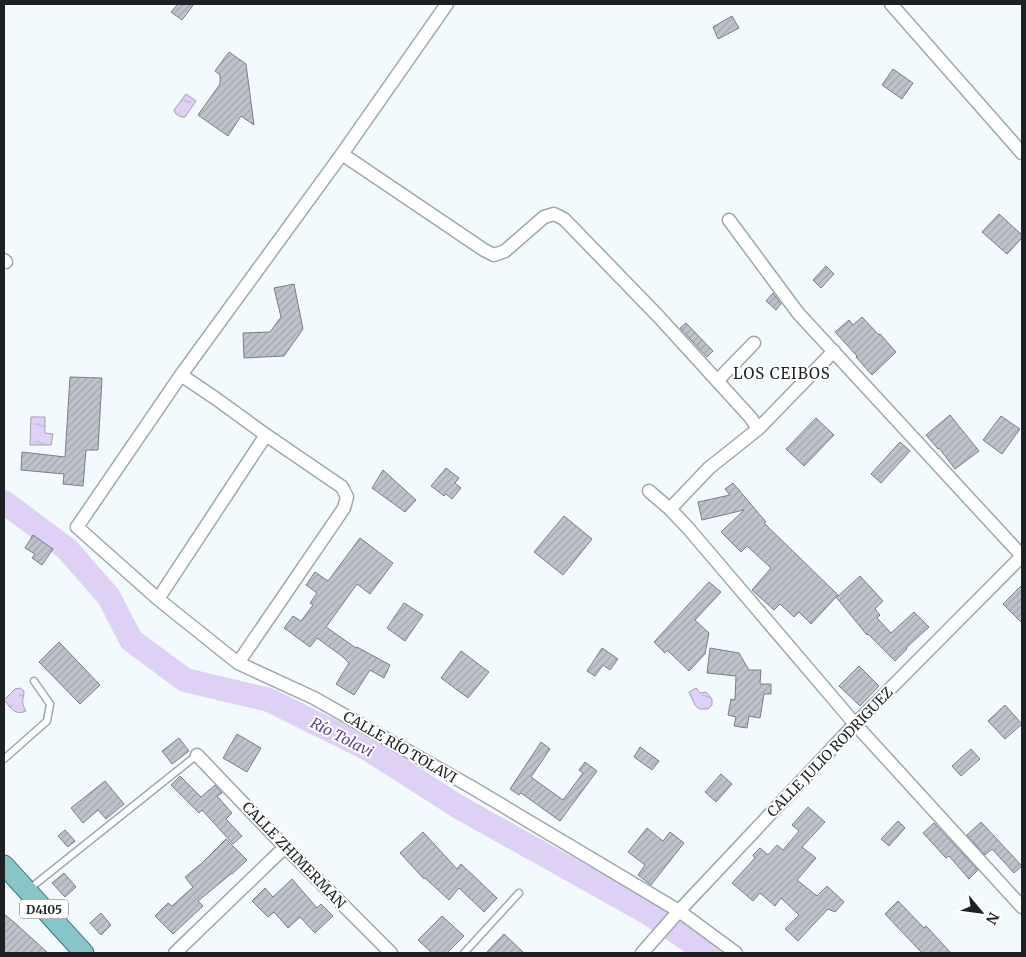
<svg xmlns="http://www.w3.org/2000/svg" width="1026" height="957" viewBox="0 0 1026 957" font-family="Merriweather,serif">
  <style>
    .water { fill: url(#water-ripples); stroke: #a59cb7 }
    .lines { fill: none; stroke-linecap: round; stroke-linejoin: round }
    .river { stroke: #dfd0f6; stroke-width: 24 }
    .building { fill: url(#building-hatch); stroke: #7a7d86 }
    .lane-casing { stroke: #9da8ae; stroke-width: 9 }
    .street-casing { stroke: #9da8ae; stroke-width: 15 }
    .primary-casing { stroke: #2e7377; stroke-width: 21 }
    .lane { stroke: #fff; stroke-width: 6 }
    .street { stroke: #fff; stroke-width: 12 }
    .primary { stroke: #87c5c8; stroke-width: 19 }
    .labels { text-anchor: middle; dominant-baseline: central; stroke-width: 4; stroke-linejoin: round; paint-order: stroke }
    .shield { fill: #fff; stroke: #616465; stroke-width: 1 }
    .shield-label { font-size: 12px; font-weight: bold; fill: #1d2123 }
    .street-label { font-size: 14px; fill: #1d2123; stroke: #fff }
    .neighbourhood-label { font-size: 15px; letter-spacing: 1px; fill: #1d2123; stroke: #fff }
    .water-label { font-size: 15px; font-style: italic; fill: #65448d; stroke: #fff }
  </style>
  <defs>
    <pattern id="water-ripples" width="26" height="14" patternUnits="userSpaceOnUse" patternTransform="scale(1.25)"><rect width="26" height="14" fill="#dfd0f6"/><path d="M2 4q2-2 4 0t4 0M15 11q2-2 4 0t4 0" fill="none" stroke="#bfb2d3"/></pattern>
    <pattern id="building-hatch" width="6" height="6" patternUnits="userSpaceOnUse" patternTransform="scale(1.25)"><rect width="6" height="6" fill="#bec2cb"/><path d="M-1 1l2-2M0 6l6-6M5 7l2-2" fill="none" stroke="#a3a6ae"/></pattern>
  </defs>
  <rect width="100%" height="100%" fill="#f3fafe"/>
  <!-- water -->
  <path class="water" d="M186,94L196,101L185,117H181L176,114L174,110Z
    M31,417H45V433L53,434L51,445H30Z
    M20,688L24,691C24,701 20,700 26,711C15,716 11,708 4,700L15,689Z
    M696,688L700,693L706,692L712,699V705L708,709H699L695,705L689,692Z"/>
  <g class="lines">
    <!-- river -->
    <path class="river" d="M4,502L67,549L109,597L131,640L185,680L269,700L368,749L457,806L648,913L708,953"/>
  </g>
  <!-- building -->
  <path class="building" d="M178,4H194L182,20L171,12Z
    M732,16L739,28L718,39L713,27Z
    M229,52L246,64L254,125L241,116L228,136L198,115L220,84V75L215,71Z
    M893,69L913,83L902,99L882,85Z
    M999,214L1022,235V238L1007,254L982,232Z
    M826,266L834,274L821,288L813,280Z
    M294,284L303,329L284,356L244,358L243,333L270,332L281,317L274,288Z
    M773,293L781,304L776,310L766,301Z
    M862,317L879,335L880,334L896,352L872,375L856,357L857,356L835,332L849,320L853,325Z
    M686,323L713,351L707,357L680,328Z
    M70,377L102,378L98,450H86L83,486L63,484L64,474L21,470L22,452L65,457Z
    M950,415L979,451L955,469L939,448L938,449L926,435Z
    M1001,416L1020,429L1002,454L983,440Z
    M816,418L834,435L804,466L786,449Z
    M900,442L910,451L881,483L871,474Z
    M446,468L459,478L455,483L461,488L452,499L446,494L444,496L431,486Z
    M383,470L416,500L405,512L372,488Z
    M733,483L766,522L764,523L838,595L837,597L860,576L883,601L875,609L880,615L877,618L891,633L914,612L929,627L906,648L907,649L895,661L868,634L867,635L836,597L811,624L799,612L794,617L780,604L774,610L752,590L771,568L747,546L741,552L721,532L744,510L702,520L698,502L730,495L725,489Z
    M564,516L592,539L563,575L534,552Z
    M33,535L53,549L42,565L32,558L35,554L25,548Z
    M360,538L393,563L370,594L357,584L326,627L356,648L357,647L390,665L384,678L370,670L354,695L336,684L349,663L343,657L317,638L310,647L284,628L293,616L301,621L313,605L310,603L317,593L306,585L315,572L328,581Z
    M709,582L721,592L695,620L709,633L705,654L689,671L667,650L665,653L654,642Z
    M1022,585V623L1003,604Z
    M404,603L423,615L405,641L387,628Z
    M59,642L100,685L80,704L39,662Z
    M602,648L618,659L610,670L603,665L595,676L587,671Z
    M710,648L739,653L749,670H761L760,684H771V694H764L760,718L749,716L747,728L734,726L736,717L728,715L731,699L735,700L736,676L707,673Z
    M461,651L489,672L468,698L441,678Z
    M859,666L879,686L860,706L839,686Z
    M1005,705L1022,724L1005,739L988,721Z
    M237,734L261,748L247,772L223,758Z
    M179,738L189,751L172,764L162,751Z
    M541,742L550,749L531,777L563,800L583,773L579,770L585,762L597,771L560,821L521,793L519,795L510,789Z
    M640,747L659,761L652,770L634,757Z
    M971,749L980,759L961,776L952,766Z
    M721,774L732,784L716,802L705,792Z
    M180,776L201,797L215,785L222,793L217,796L232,813L226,819L242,836L233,844L202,810L199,813L171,785Z
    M105,781L124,804L106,819L98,810L83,823L71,808Z
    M808,807L825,822L802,847L816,858L797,880L817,896L827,886L844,902L835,912L828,909L798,941L785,929L799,915L781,898L775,906L760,893L753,901L732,883L755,858L753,855L760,848L768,855L777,845L783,850L799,831L792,825Z
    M898,821L905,828L889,846L881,839Z
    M981,822L1022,866L1014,873L992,849L985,855L967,835Z
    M934,823L978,870L969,879L949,856L946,858L923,833Z
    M647,828L663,841L670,832L684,843L651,885L638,875L645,865L628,852Z
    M65,830L75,841L68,847L58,836Z
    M423,832L457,869L461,864L497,898L484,912L459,888L449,900L425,878L424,879L400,853Z
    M226,839L247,860L232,874V873L198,901L203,906L173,934L155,916L168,903L172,906L193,887L185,877L202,863Z
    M64,873L76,887L65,897L52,883Z
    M292,879L317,908L321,904L333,916L315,933L300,917L288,928L274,912L268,917L252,901L265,888L273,897Z
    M898,901L924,928L926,926L951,953H922L885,914Z
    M101,913L111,925L101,935L90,923Z
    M4,914L15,923L48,953H4Z
    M442,916L464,936L447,953H432L418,940Z
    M504,934L524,953H486Z"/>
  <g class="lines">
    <!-- lane casing -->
    <g class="lane-casing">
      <path id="lane" d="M4,759L47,721L50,704L34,681
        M28,890L197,755
        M464,953L519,893"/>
    </g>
    <!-- street casing -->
    <g class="street-casing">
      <path id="street" d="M447,4L342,154L181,375L77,527L158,599L238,663L314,698L473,788L679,911L736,953
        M891,4L1022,153
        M342,154L484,250L494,255L505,251L544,217L554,214L564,219L659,317L751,418L758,429
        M729,220L798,313L1022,556
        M4,260L6,262
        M181,375L215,398L266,435L342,487L347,497L344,508L238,663
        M717,381L754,343
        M649,491L670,509L688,528L855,724L1022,907
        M670,509L709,468L758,429L834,351
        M158,599L266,435
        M197,755L285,847L391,953
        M175,953L285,847
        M642,953L679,911L855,724L1022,556"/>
    </g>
    <!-- primary casing -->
    <g class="primary-casing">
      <path id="primary" d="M4,865L84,953"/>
    </g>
    <!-- lane -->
    <use href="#lane" class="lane"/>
    <!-- street -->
    <use href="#street" class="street"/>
    <!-- primary -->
    <use href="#primary" class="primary"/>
  </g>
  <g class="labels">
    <!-- shield labels -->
    <rect class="shield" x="20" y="899.5" width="48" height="19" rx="4"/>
    <g class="shield-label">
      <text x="44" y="909">D4105</text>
    </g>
    <!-- street labels -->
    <g class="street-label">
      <text transform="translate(400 747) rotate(30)">CALLE RÍO TOLAVI</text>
      <text transform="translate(830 752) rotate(-46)">CALLE JULIO RODRIGUEZ</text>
      <text transform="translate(294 855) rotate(46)">CALLE ZHIMERMAN</text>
    </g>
    <!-- neighbourhood labels -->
    <g class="neighbourhood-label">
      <text x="782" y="373">LOS CEIBOS</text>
    </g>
    <!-- water labels -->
    <g class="water-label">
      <text transform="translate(342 737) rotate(27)">Río Tolavi</text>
    </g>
  </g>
  <!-- border -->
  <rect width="1026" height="957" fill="none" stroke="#1d2123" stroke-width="10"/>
  <!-- north arrow -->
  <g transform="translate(981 912) rotate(119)" stroke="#ffffff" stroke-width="4" paint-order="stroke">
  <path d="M0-4L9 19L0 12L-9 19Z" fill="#1d2123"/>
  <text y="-8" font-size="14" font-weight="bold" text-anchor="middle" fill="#1d2123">N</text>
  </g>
</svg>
